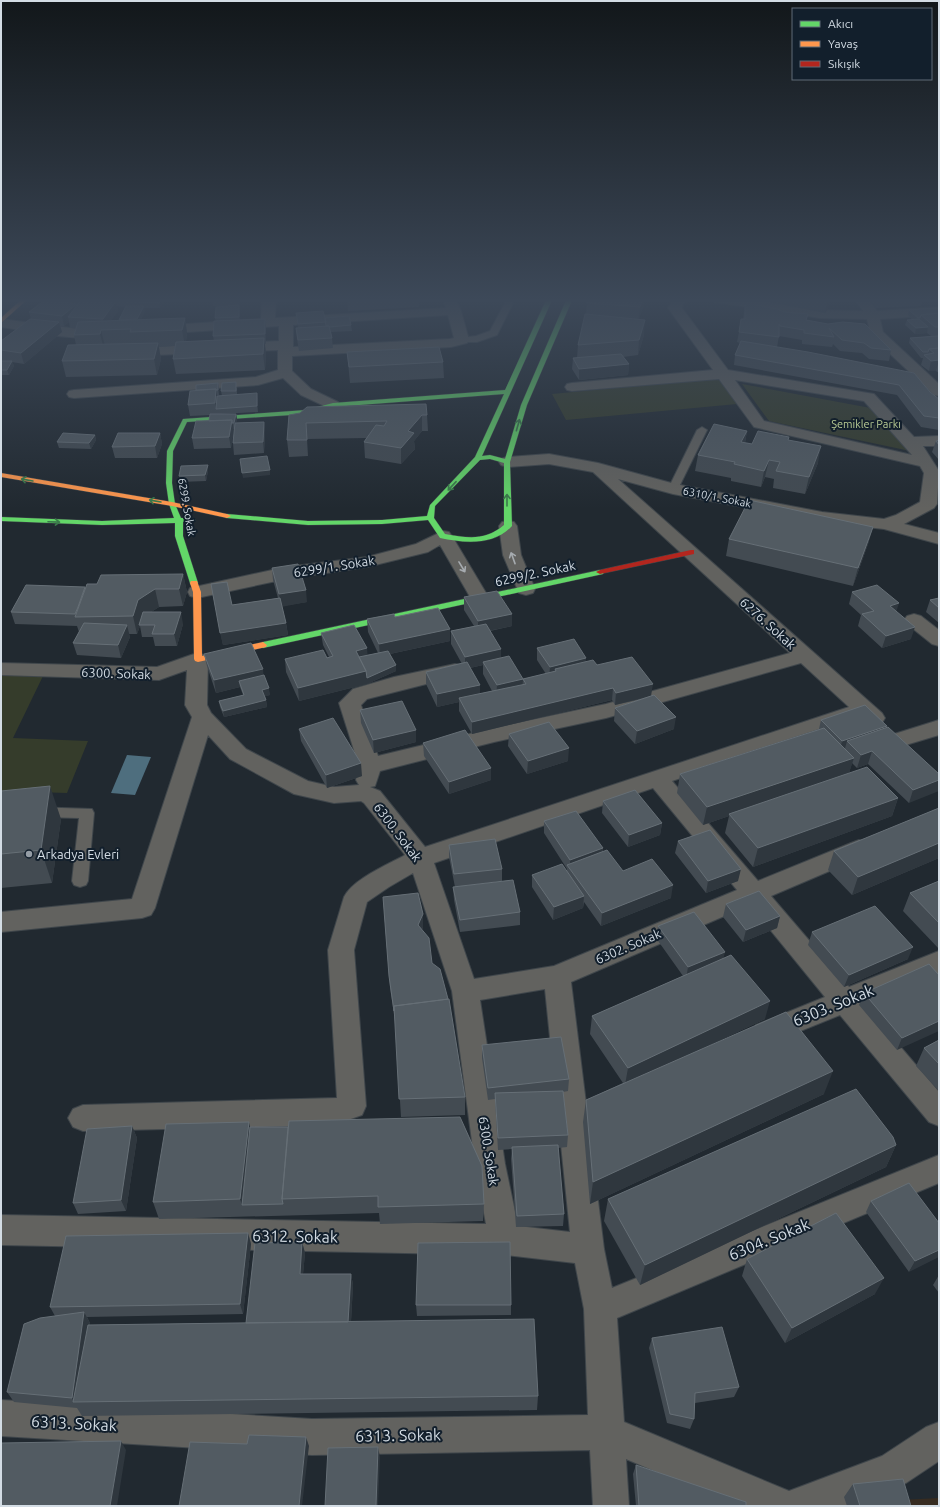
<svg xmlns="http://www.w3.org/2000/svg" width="940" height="1507" viewBox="0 0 940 1507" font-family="Ubuntu,sans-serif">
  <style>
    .education { fill: #372c21 }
    .green { fill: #353c2b }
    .water { fill: #4e6e7e }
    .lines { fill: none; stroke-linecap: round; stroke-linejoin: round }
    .lane-casing { stroke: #3f464b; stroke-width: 2 }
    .street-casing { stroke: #3f464b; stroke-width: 2 }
    .fast-casing { stroke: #3f464b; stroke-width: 1 }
    .slow-casing { stroke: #3f464b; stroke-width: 1 }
    .jam-casing { stroke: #3f464b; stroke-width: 1 }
    .lane { fill: #62625f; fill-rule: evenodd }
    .street { fill: #62625f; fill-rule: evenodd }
    .fast { fill: #63d668; fill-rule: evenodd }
    .slow { fill: #ff974d; fill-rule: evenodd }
    .jam { fill: #b3261e; fill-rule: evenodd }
    .wall { fill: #434b52; fill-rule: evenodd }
    .shaded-wall { fill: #2f373e }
    .building { fill: #525b62; stroke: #666f76 }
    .oneway { stroke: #3a7a4a }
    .oneway2 { stroke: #a6abaf }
    .poi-dot { fill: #959da5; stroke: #121f2c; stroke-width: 1.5 }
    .labels { text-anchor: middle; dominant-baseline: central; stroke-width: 4; stroke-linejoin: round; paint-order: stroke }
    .far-park-label { font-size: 11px; fill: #b8cb94; stroke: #121f2c }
    .far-street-label { font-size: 11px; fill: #d3dce4; stroke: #121f2c }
    .street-label { font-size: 13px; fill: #d3dce4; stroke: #121f2c }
    .poi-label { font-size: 13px; fill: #d3dce4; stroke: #121f2c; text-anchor: start }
    .near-street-label { font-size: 16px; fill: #d3dce4; stroke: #121f2c }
  </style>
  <rect width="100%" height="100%" fill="#212930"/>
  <!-- education -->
  <path class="education" d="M939,1498V1506H820L824,1504Z"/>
  <!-- green -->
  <path class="green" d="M721,378L737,404L566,420L552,394Z
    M742,384L876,409L910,451L769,421Z
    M1,675L43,676L13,738L88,741L67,793L1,791Z"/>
  <!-- water -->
  <path class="water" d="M127,755L151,757L135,795L111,793Z"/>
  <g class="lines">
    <!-- lane casing -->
    <g class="lane-casing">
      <path id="lane" d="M500,298H509L513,303L497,335L477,342H459V338L476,336L490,331L505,303Z
        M702,427L707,430L678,489L673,492L669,491L668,489L697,430Z
        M1,806L92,809L94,813L88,881L86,885L80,887L74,885L72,881L79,818L1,816Z"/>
    </g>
    <!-- street casing -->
    <g class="street-casing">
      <path id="street" d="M262,298H276L275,318L446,308L442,298H455L461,311L469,340L467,343L451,347L292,356V371L311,389L338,402L341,405L338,408L333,410L301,395L283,378L258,385L74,398L69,397L67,394L69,391L74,390L256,377L278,370V350L130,356L125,355L123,352L125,349L130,348L279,341V326L157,334L152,333L150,330L152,327L157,326L261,319ZM448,315L454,338L450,339L293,347V325Z
        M674,298H692L683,304L682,308L728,370L874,394L914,437L939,436V446H923L939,471L937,504L934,508L904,524L939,533V544L884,529L822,522L673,494L618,479L882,713L885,718L882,723C871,726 866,722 858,715L856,719L672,781L758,881L851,843L859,840L867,843L871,849L867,855L771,896L849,987L939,951V973L864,1004L939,1092V1126L929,1122L840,1015L766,1045L756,1041L752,1033L756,1025L825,997L750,905L571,982L604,1249L612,1288L939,1155V1183L617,1318L624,1422L789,1491L882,1456L926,1427L939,1422V1461L906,1483L846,1506H737L626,1459L629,1506H593L590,1450L312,1455L1,1436V1400L312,1419L588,1415L584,1309L575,1263L505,1255L1,1245V1215L486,1224L475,1164L452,991L413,873L389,887L367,902L354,950L366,1106L362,1115L334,1125L83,1131L73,1127L68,1118L73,1109L83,1105L337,1098L328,950L344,897C353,879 387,865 405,855L364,803L361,801L334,803L294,794L230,759L208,735L155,908L151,915L142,918L1,932V912L132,899L192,717L185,705L187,670L159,680L1,675V663L157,667L191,655L198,653L205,655L208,659L207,705L211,713L246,749L308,781L334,787L359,785L356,780L359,766L339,703L353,689L394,677L455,664L462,665L465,670L462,675L367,699L361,705L378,756L494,728L606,704L790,653L593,472L549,464L507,467L501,465L499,462L501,459L507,457L549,454L598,463L675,484L822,512L884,519L896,515L920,502L924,473L920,466L754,427L719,379L572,391L567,390L565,387L567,384L572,383L713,370L668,308ZM735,380L864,401L912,455L764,421ZM801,663L849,707L425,847L380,791L370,787L375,786L380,771L494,742L606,718ZM653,788L737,890L554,966L474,979L434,863ZM545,989L570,1232L518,1226L505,1164L480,1000Z
        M708,298H746L820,310L863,311L854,298H867L877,311L939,307V315L880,319L883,332L939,384V396L934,395L871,336L867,319L820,318L714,302Z
        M1,319L86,330H110L112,333L110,336C83,343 30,331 1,327Z
        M508,521L514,522L517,526L521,555L535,589L533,593L526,595L519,593L503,555L499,526L502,522Z
        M443,531L449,532L452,536L489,598L487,602L480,604L473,602L440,545L428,552L367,567L286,579L197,598L190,596L188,592L190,588L286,567L367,557L416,544Z
        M914,614L921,616L939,630V646L932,644L907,624L904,620L907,616Z
        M939,720V735L899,747L891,745L888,740L891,735Z"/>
    </g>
    <!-- fast casing -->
    <g class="fast-casing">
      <path id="fast" d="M547,298H553L482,456L490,455L505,459L521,405L567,298H573L527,405L510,462L512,526C494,546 464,543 440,538L428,520L382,524L308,525L227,518L223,516L227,514L308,521L382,520L427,516L430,505L475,457L504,394L333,407L306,414L187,422L173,451L172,483L175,504L181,518H192L196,520L192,522H183V536L198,583L197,585H191L190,583L175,536V523L102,525L1,521V517L102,521L174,518L169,504L166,483L167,451L183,419L306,410L333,403L505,390ZM490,459L504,463V525C485,541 468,538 445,534L434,518L435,506L480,460Z
        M600,570L604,572L603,574L263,648L259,645L263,642Z"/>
    </g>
    <!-- slow casing -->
    <g class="slow-casing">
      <path id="slow" d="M23,298H29L1,323V318Z
        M1,473L172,502L227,514L231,516L227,518L172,506L1,477Z
        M191,581H197L201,592L202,656L263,642L267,645L266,647L198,662L195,661L194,659L193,592L190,583Z"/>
    </g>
    <!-- jam casing -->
    <g class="jam-casing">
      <path id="jam" d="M691,550H694V554L600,574L596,572L600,570Z"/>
    </g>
    <!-- lane -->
    <use href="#lane" class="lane"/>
    <!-- street -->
    <use href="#street" class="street"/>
    <!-- fast -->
    <use href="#fast" class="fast"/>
    <!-- slow -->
    <use href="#slow" class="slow"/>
    <!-- jam -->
    <use href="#jam" class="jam"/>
  </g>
  <!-- wall -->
  <path class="wall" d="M50,298H117L115,301H116L118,311L111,320H119L125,307L117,306L116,301L167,298L160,308H144L145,311L141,319L185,318L187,333L186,342L214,341L213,336L216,321L215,318L224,306H213L212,301V298H240L239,306V305L240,311V320L265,319L266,329V344H265L266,354L265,370L176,374L173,359L175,346L159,347L161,359L157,375L66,377L62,361L76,345L74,335L76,328H70L69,322L64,326H60L62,332L24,364L12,362L14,366L9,375H1V361H5H1V341L31,319L29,312L50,301Z
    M347,298H419V307L348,311Z
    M646,298L639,319L644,335L638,355L623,357L629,364L628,375L579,380L572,369L573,358H577L578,345L586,314L587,303Z
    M748,298H834L825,313Z
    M867,298H923L921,306L875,308Z
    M745,305L784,312L891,350L889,361L869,359L862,353L840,351L833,344L832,347L802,344V340L779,336L777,347L930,392L939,399V430L921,427L897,395L734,365L735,355L740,343L737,342L739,332L743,319Z
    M939,309V373L936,371H929L921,365L923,358H921L909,343L910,338L931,336L927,333L915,334L905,325L907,320H912L908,315L909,310Z
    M296,313L325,318L351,325L352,331L331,332L332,338L333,348L299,351L297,339L296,328H298Z
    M347,352L443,362L444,378L350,383Z
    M218,383L219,389V395H217V396H222L221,391L237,388V395L258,399V412L221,414H236L237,419L236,423L264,422L265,433L264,453L234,455L233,443L234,429H233L231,448L194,449L192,438L209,421L210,415L190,416L188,405L196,390Z
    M289,415H427L428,431H422L414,441L415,449L401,464L365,458L364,442L366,438L307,439L308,456L289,457L287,440Z
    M747,431L745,443L752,444L788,440L818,463L805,494L773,488L774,479L765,477L761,487L731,481V478L695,471L698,455Z
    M160,433L162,444L157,458H115L112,447Z
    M95,435L96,440L91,449L59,448L57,442Z
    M939,440V460L932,452L936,441Z
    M208,471L206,481L180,482L179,476Z
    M873,527L868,544L853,586L726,556L729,539Z
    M272,568L307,602L282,606L286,623L288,635L223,645L213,596L232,605L278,598L273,580Z
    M183,574L187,592L183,606L159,607L151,612L183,624L177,646H155L153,637H142L140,626L137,634H129L130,637L121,658L77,655L73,643L79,632L77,626L15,624L11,612L97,584Z
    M852,592L896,611L911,639L882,648L858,626L861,615L849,604Z
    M464,597L512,626L490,631L501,658L523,679L546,674L537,660V648L597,665L651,695L674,729L635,744L614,721L615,708L642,699L615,705L612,700L472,734L459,711V702L437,707L426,684V672L462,664L451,644V631L474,626L464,610ZM483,665V674L492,691L480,694V685L470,668Z
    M939,598V623L926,612L930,600Z
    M395,617L450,629V641L390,654L396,671L367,684L299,701L286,672L285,659L329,657L323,645L321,633L367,655L378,653L368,632L367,619Z
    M204,654L264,675L270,695L265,696L266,700L267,707L224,717L220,707L219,701L243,695L240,687L216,693L207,666Z
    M360,710L416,730V742L374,753L361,723Z
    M821,720L886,727L939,774L909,803L868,764L857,768L852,763L849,773L898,798L892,816L753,867L725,833L729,816L703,825L677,793L680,774L819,729Z
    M299,729L362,776L327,788L301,741Z
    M509,734L568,761L527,774L508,746Z
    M423,743L491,768V780L449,794L424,756Z
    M1,791L61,819L52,883L1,888Z
    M603,801L662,823L660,835L628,847L602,813Z
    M939,808V858L852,895L828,870L834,851Z
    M544,821L603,848V852L623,871L671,898L601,926L584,902L583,908L553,920L532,887V875L567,870V869L544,833Z
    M678,841L738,881L706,893L675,853Z
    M449,845L502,869V881L455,887L449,857Z
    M939,881V949L903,911L910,893Z
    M453,887L520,912V925L460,932L454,900Z
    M383,897L423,927L422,930L432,963L465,1097V1115L401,1117L395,1021L390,988Z
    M726,904L780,916L777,928L743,942L723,917Z
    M658,926L724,958L765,1019L701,1049L824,1094L590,1204L583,1122L586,1100L623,1083L590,1034L592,1016L683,976L656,938Z
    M812,932L908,959L844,987L808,945Z
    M939,975L897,1050L859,1005L864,993Z
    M939,1040V1091L916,1066L924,1048Z
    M482,1045L569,1079L568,1091L563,1092L568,1135L567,1147L558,1148L564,1214L563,1226L516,1227L511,1159L512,1149L498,1150L495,1099L488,1100L482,1058Z
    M132,1126L137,1138L126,1211L78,1214L73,1203Z
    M250,1127L484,1204L483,1221L380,1224L379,1213L159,1219L153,1202Z
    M896,1145L886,1167L640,1285L604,1221L608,1199Z
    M871,1201L939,1223L909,1272L866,1212Z
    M248,1233L251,1244L243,1314L87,1317L90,1323V1325L246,1323L302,1242L305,1253L303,1274H351L353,1285L351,1322L538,1396L537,1410L82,1416L77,1408L14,1402L7,1392L55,1316L50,1307Z
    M747,1259L875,1294L785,1343L742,1276Z
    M939,1275V1293L933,1285Z
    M416,1305H511V1315L417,1316Z
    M652,1338L739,1387L734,1397L695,1403L694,1419L690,1429L667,1423L649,1348Z
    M636,1465L746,1506H636L633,1474Z
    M853,1484L911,1506H847L844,1497Z"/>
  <!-- shaded-wall -->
  <path class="shaded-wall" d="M80,298L82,308L79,311L77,301Z
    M107,298H117L107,310L105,300Z
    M162,298H167L160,308L159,303Z
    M238,298H240L239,306L238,301Z
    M643,298H646L638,322L640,307Z
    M828,298H834L825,313Z
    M116,301L118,311L105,329L103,319Z
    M77,304L79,314L68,317L69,322L64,326L62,316Z
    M239,305L240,311V322L239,317Z
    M144,306L145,311L138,325L137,320Z
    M185,318L187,333L185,346L182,330Z
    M265,319L266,329V344L265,334Z
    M645,320L644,335L638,355L639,340Z
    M59,322L62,332L24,364L21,353Z
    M928,327L927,333L915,334L916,328Z
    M101,330L105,346L104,349L100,334Z
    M264,338L266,354L265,370L263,354Z
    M158,343L161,359L157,375L154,359Z
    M939,360L936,371H929L931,361Z
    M12,361L14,366L9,375L7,370Z
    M629,364L628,375L579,380V369Z
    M218,383L219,389V395L218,390Z
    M216,389L218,400L216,409L215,403Z
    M257,393L258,399V412L257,406Z
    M236,414L237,419L235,429L234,423Z
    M422,415V431L414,441L415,449L401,464V448L408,431Z
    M232,420L234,431L231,448L229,437Z
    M264,422L265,433L264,453L263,442Z
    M747,431L744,447L741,442Z
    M160,433L162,444L157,458L155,446Z
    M95,435L96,440L91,449L89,443Z
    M821,446L818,463L805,494L809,477Z
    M769,460L765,477L761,487L764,471Z
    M208,465V471L206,481L205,475Z
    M270,470V475L243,478L242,473Z
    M873,527L868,544L853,586L858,568Z
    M183,574L187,592L183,606L179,589Z
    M155,589L159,607L142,618L139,625L140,626L137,634L133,616L138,600Z
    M306,590L307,602L281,607L279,594Z
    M899,603L895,616L890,606Z
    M181,612L183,624L177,646L174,634Z
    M512,614V626L478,633V621Z
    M286,623L288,635L223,645L220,633Z
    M127,625L130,637L121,658L118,645Z
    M915,627L911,639L882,648L886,636Z
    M450,629V641L380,656L379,644Z
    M367,648L368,660L359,663L356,651Z
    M501,649V662H483V665L465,669V657Z
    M586,658L585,670L556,671L555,669L554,678L549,679L550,667Z
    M396,665V671L367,684L299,701L298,688L366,671Z
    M263,669L264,681H239L240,687L216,693L214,680Z
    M523,679L522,692L496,698L497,685Z
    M653,684L651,696L615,705L616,693Z
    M480,685V697L459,698V702L437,707V694Z
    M269,688L270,695L263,697L262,690Z
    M613,688L612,700L472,734V722Z
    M266,700L267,707L224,717L223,711Z
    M676,717L674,729L635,744L637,731Z
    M887,726L883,739L847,741L844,752L839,754L842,741Z
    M416,730V742L374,753L373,740Z
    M569,748L568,761L527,774L528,761Z
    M872,751L868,764L857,768L861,755Z
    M854,758L848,776L729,814V816L703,825L707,807Z
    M361,763L362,776L327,788L326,775Z
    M491,768V780L449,794V782Z
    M939,780V791L909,803L913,790Z
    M50,786L61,819L52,883L41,850Z
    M898,798L892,816L753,867L758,848Z
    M662,823L660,835L628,847L629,835Z
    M939,843V858L852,895L858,877Z
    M603,848L602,861L570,868V860Z
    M741,869L738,881L706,893L708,881Z
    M673,885L671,898L601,926L602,913Z
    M584,896L583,908L553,920L554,907Z
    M423,914V927L418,938V925Z
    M780,916L777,928L743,942L746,930Z
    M913,947L908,959L844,987L849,975Z
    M725,952L722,965L686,979L688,967Z
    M770,1001L765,1019L625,1085L628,1068Z
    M939,1021V1031L897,1050L902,1038Z
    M833,1071L824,1094L590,1204L593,1182Z
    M249,1122L253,1139L242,1205L240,1199Z
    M132,1126L137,1138L126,1211L121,1200Z
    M896,1145L886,1167L640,1285L645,1265Z
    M248,1233L251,1244L243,1314L240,1304Z
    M302,1242L305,1253L302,1285L300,1274Z
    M939,1250V1257L909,1272L915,1261Z
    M351,1274L353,1285L350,1337L348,1327Z
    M884,1278L875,1294L785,1343L792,1328Z
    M84,1312L90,1323L79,1402H74L72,1398Z
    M306,1437L309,1446L302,1506H299Z
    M121,1441L126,1450L117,1506H110Z
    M378,1447L380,1457L378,1506H376Z"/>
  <!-- building -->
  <path class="building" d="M50,298H80L77,301L50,299Z
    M86,298H107L105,300L86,299Z
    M119,298H162L159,303L116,301Z
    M212,298H238V301H212Z
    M347,298H396L347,301Z
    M589,298H643L640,307L587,303Z
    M45,300L77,304L62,316L29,312Z
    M81,300L116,301L103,319L68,317Z
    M751,304L777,309L784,312L808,314L806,320L828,324L843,322L865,324L891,350L871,348L864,343L842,340L829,328L834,337L804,333V330L780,326L779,324V337L739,332L741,319H745V305Z
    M239,305V317L215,318L216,307Z
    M126,306H144L137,319L119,320Z
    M937,308L939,309V313L921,315L920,318H918L909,310Z
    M323,311L326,322L298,324L296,313Z
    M939,313V327H935L921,315Z
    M585,314L645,320L639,340L578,345Z
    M349,316L351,325L330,327L329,326H326L325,318Z
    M185,318L182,330L130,332L131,329L101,330L100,334L74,335L78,322Z
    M30,319L59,322L21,353L1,350V341Z
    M265,319V334L213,336L214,321Z
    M919,319L928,327L916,328L907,320Z
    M329,326L332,338L298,340L296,328Z
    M938,336L939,337V348L929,349L928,352H923L910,338Z
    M264,338L263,354L173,359L176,342Z
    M741,341L808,352L914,373L930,392L939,399V418L924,416L899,385L735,355Z
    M158,343L154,359L62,361L68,345Z
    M439,347L443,362L349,367L347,352Z
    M939,348V360L931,361L924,355L934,353L929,349Z
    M621,354L629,364L579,369L573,358Z
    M1,361H12L7,370H1Z
    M236,382V391H221L222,383Z
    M218,383V390H216V389L196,390V385Z
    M216,389L215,403L188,405L190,391Z
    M257,393V406L216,409L217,396Z
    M426,404L427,415H422L408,431L414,433L401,448L364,442L376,425L384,426L387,421L306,423L307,440H287L289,415L300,413L307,407Z
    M210,414H236L234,423H232V420L209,421Z
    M232,420L229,437L192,438L196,421Z
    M264,422L263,442L233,443L235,423Z
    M714,424L747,431L741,442L752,444L758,431L789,437L788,440L821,446L809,477L776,471L780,462L769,460L764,471L734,464L735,462L698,455Z
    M63,433L95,435L89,443L57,442Z
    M118,433H160L155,446L112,447Z
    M939,440V445L936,441Z
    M267,456L270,470L242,473L240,459Z
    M208,465L205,475L179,476L181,466Z
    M749,500L873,527L858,568L729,539Z
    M298,564L306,590L279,594L272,568Z
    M183,574L179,589H155L138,600L133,616L75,617L87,584H97L101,575Z
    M227,582L232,605L280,598L286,623L220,633L211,584Z
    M26,585L85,587L78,607L75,614L11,612Z
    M877,585L899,603L890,606L915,627L886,636L862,614L874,611L852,592Z
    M497,591L512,614L478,621L464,597Z
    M939,598V608L930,600Z
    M438,608L450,629L379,644L367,619L394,614L395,617Z
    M143,612H181L174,634H152L155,625H139Z
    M84,623L127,625L118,645L73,643Z
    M486,624L501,649L465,657L451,631Z
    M354,625L367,648L356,651L366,671L298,688L285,659L323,650L327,658L333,656L321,633Z
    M574,639L586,658L550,667L537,648Z
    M251,643L263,669L214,680L204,654Z
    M388,651L396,665L367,678L366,671L359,657Z
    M509,656L523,679L497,685L483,662Z
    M632,657L653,684L616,693L613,688L472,722L459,698L526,684L523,679L556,671L555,669L593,660L597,665Z
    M467,662L480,685L437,694L426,672Z
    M264,675L269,688L262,690L266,700L223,711L219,701L244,695L239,681Z
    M654,695L676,717L637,731L615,708Z
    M402,701L416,730L373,740L360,710Z
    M865,705L887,726L842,741L821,720Z
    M333,718L361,763L326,775L299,729Z
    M549,722L569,748L528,761L509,734Z
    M888,727L939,774V780L913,790L872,751L861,755L847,741Z
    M824,728L854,758L707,807L680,774Z
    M465,730L491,768L449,782L423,743Z
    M867,767L898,798L758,848L729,814Z
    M50,786L41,850L1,854V791Z
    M635,790L662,823L629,835L603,801Z
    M939,808V843L858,877L834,851Z
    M576,811L603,848L570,860L544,821Z
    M710,830L741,869L708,881L678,841Z
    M495,839L502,869L454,874L449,845Z
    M607,850L623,871L652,859L673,885L602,913L567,865Z
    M562,864L584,896L554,907L532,875Z
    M513,880L520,912L460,920L453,887Z
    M939,881V923L910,893Z
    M759,891L780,916L746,930L726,904Z
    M418,893L423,914L418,925L429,938L432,963L440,969L448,999L394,1006V1011L389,976L383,897Z
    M875,906L913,947L849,975L812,932Z
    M694,912L725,952L688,967L658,926Z
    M731,955L770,1001L628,1068L592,1016Z
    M929,964L939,975V1021L902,1038L864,993Z
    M449,999L465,1097L399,1099L394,1006Z
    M786,1012L833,1071L593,1182L586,1100Z
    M561,1037L569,1079L488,1088L482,1045Z
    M939,1040V1064L924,1048Z
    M856,1089L893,1137L896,1145L645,1265L608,1199Z
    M563,1091L568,1135L498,1138L495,1093Z
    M460,1117L482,1166L484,1204L378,1207V1196L282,1199L289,1121Z
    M249,1122L240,1199L153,1202L166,1124Z
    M132,1126L121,1200L73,1203L87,1129Z
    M250,1127H288L282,1199L283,1204L242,1205Z
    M558,1145L564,1214L517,1216L512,1147Z
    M909,1183L939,1223V1250L915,1261L871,1201Z
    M836,1213L884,1278L792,1328L747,1259Z
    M248,1233L240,1304L50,1307L66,1236Z
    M302,1242L300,1274H351L348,1322L246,1323L255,1243Z
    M510,1242L511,1305H416L418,1243Z
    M84,1312L72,1398L7,1392L24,1324L40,1318Z
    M534,1319L538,1396L73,1402L88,1325Z
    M722,1327L739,1387L695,1393L694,1419L670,1414L652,1338Z
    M249,1435L306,1437L299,1506H179L190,1442L247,1444Z
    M121,1441L110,1506H1V1443Z
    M378,1447L376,1506H325L328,1448Z
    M636,1465L746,1502V1506H639Z
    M903,1479L911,1506H860L853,1484Z"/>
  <!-- one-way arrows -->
  <defs><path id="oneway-shaft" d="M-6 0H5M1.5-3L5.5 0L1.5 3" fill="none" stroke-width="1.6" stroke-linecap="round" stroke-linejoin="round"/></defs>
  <g class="oneway">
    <use href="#oneway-shaft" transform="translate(518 425) rotate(-74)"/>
    <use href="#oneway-shaft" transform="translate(27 480) rotate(-170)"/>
    <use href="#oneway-shaft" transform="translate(452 486) rotate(133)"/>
    <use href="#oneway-shaft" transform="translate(507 500) rotate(-90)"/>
    <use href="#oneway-shaft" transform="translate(155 501) rotate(-170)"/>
    <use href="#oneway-shaft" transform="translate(54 522) rotate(2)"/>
  </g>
  <g class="oneway2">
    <use href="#oneway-shaft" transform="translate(513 558) rotate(-110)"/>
    <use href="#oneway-shaft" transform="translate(462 567) rotate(59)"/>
  </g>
  <!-- sky -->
  <linearGradient id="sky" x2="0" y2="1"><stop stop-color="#12171a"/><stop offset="0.59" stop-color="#3d4959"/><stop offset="1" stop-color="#3d4959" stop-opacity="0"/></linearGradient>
  <rect width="940" height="509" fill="url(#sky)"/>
  <!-- markers -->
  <circle class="poi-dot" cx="29" cy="854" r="4"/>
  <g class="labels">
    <!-- far-park labels -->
    <g class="far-park-label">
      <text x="866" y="424">Şemikler Parkı</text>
    </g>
    <!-- far-street labels -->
    <g class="far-street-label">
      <text transform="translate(717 497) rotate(11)">6310/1. Sokak</text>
      <text transform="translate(187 507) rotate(80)">6299. Sokak</text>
    </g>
    <!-- street labels -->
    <g class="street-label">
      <text transform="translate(334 566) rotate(-9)">6299/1. Sokak</text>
      <text transform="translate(535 573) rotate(-12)">6299/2. Sokak</text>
      <text transform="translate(768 623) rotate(42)">6276. Sokak</text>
      <text transform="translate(116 673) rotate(2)">6300. Sokak</text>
      <text transform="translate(398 832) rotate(53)">6300. Sokak</text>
      <text transform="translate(628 946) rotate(-23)">6302. Sokak</text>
      <text transform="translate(489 1151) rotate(81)">6300. Sokak</text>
    </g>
    <!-- poi labels -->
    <g class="poi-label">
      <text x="37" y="854">Arkadya Evleri</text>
    </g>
    <!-- near-street labels -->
    <g class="near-street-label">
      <text transform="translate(833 1005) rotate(-22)">6303. Sokak</text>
      <text transform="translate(295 1236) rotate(1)">6312. Sokak</text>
      <text transform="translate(769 1239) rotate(-22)">6304. Sokak</text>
      <text transform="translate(74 1423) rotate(3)">6313. Sokak</text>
      <text transform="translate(398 1435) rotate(-1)">6313. Sokak</text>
    </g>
  </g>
  <!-- border -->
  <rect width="940" height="1507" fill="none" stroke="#d3dce4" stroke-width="4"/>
  <!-- legend -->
  <rect x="792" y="8" width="140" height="72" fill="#121f2c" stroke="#5f6b76"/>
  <rect x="800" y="21" width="20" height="6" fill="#63d668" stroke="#5f6b76"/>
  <text x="828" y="28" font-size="12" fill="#d3dce4">Akıcı</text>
  <rect x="800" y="41" width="20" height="6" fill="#ff974d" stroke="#5f6b76"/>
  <text x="828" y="48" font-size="12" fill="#d3dce4">Yavaş</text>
  <rect x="800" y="61" width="20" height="6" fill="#b3261e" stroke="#5f6b76"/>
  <text x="828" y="68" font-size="12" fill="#d3dce4">Sıkışık</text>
</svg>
